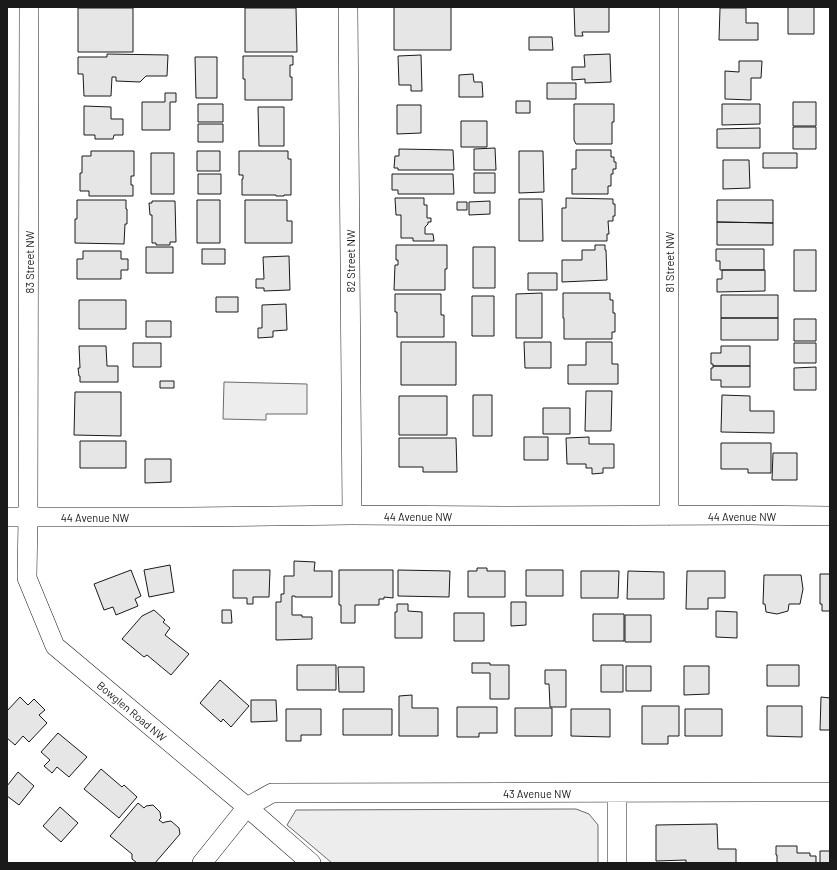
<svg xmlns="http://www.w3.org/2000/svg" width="837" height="870" viewBox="0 0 837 870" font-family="Barlow,sans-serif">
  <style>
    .built { fill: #ededed; stroke: #6a6a6a }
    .building { fill: #e6e6e6; stroke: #1a1a1a }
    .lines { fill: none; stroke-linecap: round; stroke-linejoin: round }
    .street-casing { stroke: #1a1a1a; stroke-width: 20 }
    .street { stroke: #fff; stroke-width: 19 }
    .labels { text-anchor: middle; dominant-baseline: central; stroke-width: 3; stroke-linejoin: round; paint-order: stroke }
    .street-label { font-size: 11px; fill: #1a1a1a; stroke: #fff }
  </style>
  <rect width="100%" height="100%" fill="#fff"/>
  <!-- built -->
  <path class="built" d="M224,382L307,384V414H266V420L223,419Z
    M576,809L589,814L598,825V863H332L287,825L296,810Z"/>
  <!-- building -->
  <path class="building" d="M394,7H451V50H394Z
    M574,7H609V32H582L583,36H575Z
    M788,7H814V34H788Z
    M78,8H133V52H78Z
    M245,8H296L297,52H245Z
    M720,8H746V23H758V40H719Z
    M529,37H552L553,50H529Z
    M107,54L168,55L167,76H146L140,82L116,81V77H112L111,96H84L83,74H78V57H107Z
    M610,54L611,82L585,83V79L572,80V67H585L584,55Z
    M421,55L422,91H411V85H399L398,56Z
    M243,56H293V65H290V77H292V100H245V79H243Z
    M195,57H217V98H196Z
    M739,61H762L761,78H751V100L725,99V71L739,72Z
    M473,74L474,82H482L483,97H459V75Z
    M547,83H576V99H547Z
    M165,93H176V102H170V130H142V102H165Z
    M516,101H530V113H516Z
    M793,102H816V126H793Z
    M198,104H223V122H198Z
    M574,104H614V122H612V144H576L574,140Z
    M722,104H760V124L722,125Z
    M397,105H421V133L397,134Z
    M84,106L111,107V119H123V135H114L113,139H95V135H84Z
    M258,107H284V146H259Z
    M461,121H487V147H461Z
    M198,124H223V142H198Z
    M793,127H816V149H793Z
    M760,128V148H717V129Z
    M495,148L496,170H474V149Z
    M399,149L453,150L454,170H398V168H394L395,156H399Z
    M576,150H611V157H614V162H616V169H613V174H611V186H608V194H572V169H576Z
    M91,151H134V176H131V185H133V196H89V191H80V173H82V156H91Z
    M197,151H220V171H197Z
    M239,151H288V159H291V195H284V196H276V195H242V179H243V175H239Z
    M519,151H543L544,192L519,193Z
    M151,153H174V194H151Z
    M763,153H797V168H763Z
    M723,160H749L750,188L723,189Z
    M474,173H495V193H474Z
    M198,174H221V194H198Z
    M392,174H453L454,194H398V190H392Z
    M395,198H424V205H427V218H431V222H428V224L425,227V234H433L434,241H413V238H401V215H396Z
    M566,198L613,199V204H615V216H613V221H608L609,234H607V241H562V208H566Z
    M519,199H542L543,241H519Z
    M77,200H126V209H127V224H125L124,244L75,243V219H77Z
    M197,200H220V243H197Z
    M245,200H287V221H292V243H245Z
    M717,200H773V223L717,222Z
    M152,201H175L176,242H170V245H156V243H152V215H150L149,203H152Z
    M490,201V214L469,215V202Z
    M457,202H467V210H457Z
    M717,222L773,223V245H717Z
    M396,245H447V269H445V290H394L395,265H398V260H396Z
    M595,245H605V250H606L607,280L562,282V260H582V250H595Z
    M146,247H173V273H146Z
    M473,247H495V288H473Z
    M202,249H225V264H202Z
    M716,249H764V270H720V261H716Z
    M794,250H816V291H794Z
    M83,251H121V259H128V270H121V279H77V259H83Z
    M289,256L290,290L264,291V288H256V279H264L263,257Z
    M722,270H765V291L717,292V279H722Z
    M528,273H557V290H528Z
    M542,293V338H516V294Z
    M563,293H610V300H613V313H615V332H612V339H564V318H563Z
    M395,294H441V315H444V337H397V312H395Z
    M721,295H778V318H721Z
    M472,296H494V336H472Z
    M216,297H238V312H216Z
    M79,300H126V329H79Z
    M286,304L287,330L273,331V337L258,338V328H262V305Z
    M721,318H778V340H721Z
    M794,319H816V341H794Z
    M146,321H171V337H146Z
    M401,342H456V385H401Z
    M524,342H551V368H525Z
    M586,342H612V364H618V384H568V365H586Z
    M133,343H161V367H133Z
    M794,343H816V363H794Z
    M79,346H106L107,366H118V382H80V376H79L78,368H80Z
    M721,346H750V366H713V364H711V353H721Z
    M713,366H750V387H721V380H711V368H713Z
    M816,367V390H794V368Z
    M160,381H174V388H160Z
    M586,391H612L611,431H585Z
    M75,392H121V436L74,435Z
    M473,395H492V436H473Z
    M722,395L750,396V411H774V433L721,432Z
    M399,396H447V435H399Z
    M543,408H570V434H543Z
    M524,437H548V460H524Z
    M589,437V444H614V468H603V473L592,474V468H586V464H567L566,438Z
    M399,438H456L457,472H423V467H399Z
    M80,441H126V468H80Z
    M721,443H771V473H748V469H721Z
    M773,453H797V480H772Z
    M145,459H171V482L145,483Z
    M294,561L315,562L314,571H332V597H295V596H292V615H302V617H312V639L276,640V602H281V594H284V576H294Z
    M170,565L174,592L149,597L144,570Z
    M477,568H487V571H505V597H468V571H477Z
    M131,570L141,596L135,599L138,606L116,615L113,607L104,610L94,584Z
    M233,570H270L269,597H253V604H247V598H233Z
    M339,570H393V598L384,597V599H379V605H355V623H341V605H339Z
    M398,570L450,571L449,597L398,596Z
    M526,570H563V596H526Z
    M581,571H619L618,598H581Z
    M628,571L664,572V599H627Z
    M687,571H725V598H708V609H686Z
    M820,574H830V611H822V604H820Z
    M764,575H801L803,589L800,604H789L788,611L777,614L766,612L765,604H763Z
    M511,602H526V625L511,626Z
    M397,604H408V611L422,612V638H395V612H397Z
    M154,610L165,620L163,622L170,628L165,635L189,654L171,675L147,655L144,657L122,639L142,616Z
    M222,610H231L232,623H222Z
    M716,611L737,612V638L716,637Z
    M454,613H484V641H454Z
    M593,614H624V641H593Z
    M625,615H651V642H625Z
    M472,663H490V665H509V699H490V673H472Z
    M297,665H336V690H297Z
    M601,665H623V692H601Z
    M767,665H799V686H767Z
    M626,666H651V691H626Z
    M684,666H709V694L684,695Z
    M338,667H364V692H339Z
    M545,670H566V707H550L549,684H545Z
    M220,680L249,706L231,727L223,719L221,722L200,703Z
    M412,695V708H438V736H399V696Z
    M20,697L28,705L34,699L45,710L39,715L47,723L29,742L23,736L15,745L7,738V711Z
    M821,697L830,698V730H820Z
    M251,700H276L277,721L251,722Z
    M642,706H679V736H668V744H642Z
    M767,706H802V737L767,736Z
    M457,707H497V733H479V737H457Z
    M515,708H552V736H515Z
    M286,709H321V735H301V741H286Z
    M343,709H392V735H343Z
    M571,709H610V737L571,736Z
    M685,709H722V736H685Z
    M58,733L87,757L69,777L57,767L52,773L44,766L50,760L41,752Z
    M101,769L122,787L124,785L137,797L119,818L84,789Z
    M18,772L34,786L19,805L7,796V786Z
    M138,803L144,808L146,806L153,805L160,812L161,818L159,820L163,823L165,822L171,821L179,828L180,834L155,863H137L132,859V854L110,836Z
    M60,807L78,823L61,842L43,826Z
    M717,824L718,849H736V863H686V860L656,861V825Z
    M776,846H797V853H810V856H816V863H777V855H776Z
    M820,851H830V863H820Z"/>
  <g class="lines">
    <!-- street casing -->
    <g class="street-casing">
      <path id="street" d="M29,7L28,516L27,578L55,646L247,807L311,863
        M348,7L352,515
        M669,7V516
        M7,517H188L352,515L505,516L749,515L830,516
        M202,863L247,807L272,793L830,792
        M617,863V793"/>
    </g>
    <!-- street -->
    <use href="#street" class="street"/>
  </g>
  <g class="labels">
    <!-- street labels -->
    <g class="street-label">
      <text transform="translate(350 261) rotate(-90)">82 Street NW</text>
      <text transform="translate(29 262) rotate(-90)">83 Street NW</text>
      <text transform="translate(669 262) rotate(-90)">81 Street NW</text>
      <text x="418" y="516">44 Avenue NW</text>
      <text x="742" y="516">44 Avenue NW</text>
      <text x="95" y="517">44 Avenue NW</text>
      <text transform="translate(132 711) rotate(40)">Bowglen Road NW</text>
      <text x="537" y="793">43 Avenue NW</text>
    </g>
  </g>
  <!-- border -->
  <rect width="837" height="870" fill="none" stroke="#1a1a1a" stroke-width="16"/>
</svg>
